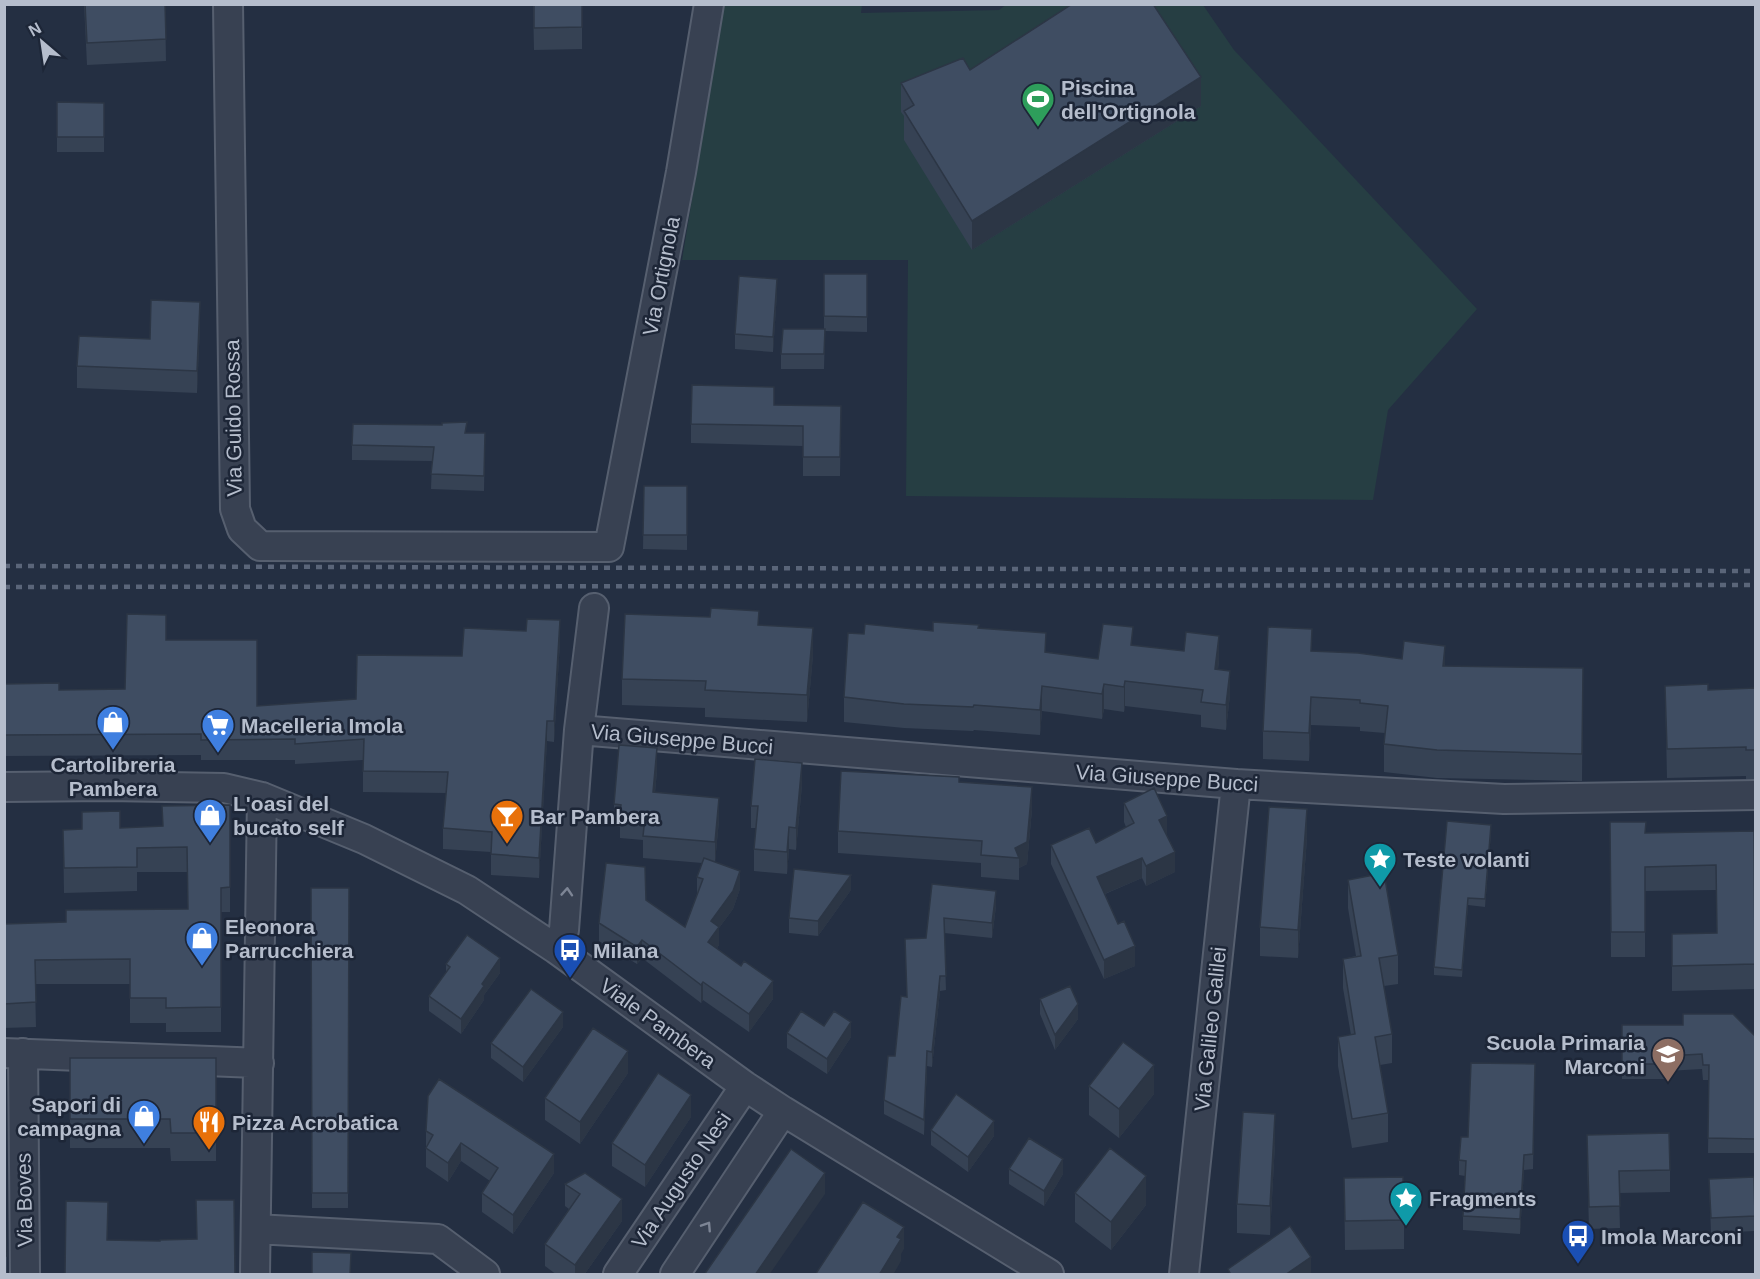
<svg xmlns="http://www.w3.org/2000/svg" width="1760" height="1279" viewBox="0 0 1760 1279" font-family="Helvetica,sans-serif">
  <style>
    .green { fill: #263e43 }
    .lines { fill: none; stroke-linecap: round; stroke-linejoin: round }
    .minor-casing { stroke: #565f6f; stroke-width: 32 }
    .minor { stroke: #384152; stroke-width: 28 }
    .rail { stroke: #5a6579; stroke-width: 4.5; stroke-dasharray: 6 6; stroke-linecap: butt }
    .wall { fill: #364254 }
    .shaded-wall { fill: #2c3645 }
    .building { fill: #3f4d62; stroke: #2c3645; stroke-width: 1.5 }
    .oneway { stroke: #7d8595 }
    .labels { text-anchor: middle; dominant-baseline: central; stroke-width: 5; stroke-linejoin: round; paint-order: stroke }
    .poi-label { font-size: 21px; font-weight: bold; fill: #b5bdcc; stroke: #1d2637; text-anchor: start }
    .street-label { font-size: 21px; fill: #b5bdcc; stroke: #1d2637 }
  </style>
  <rect width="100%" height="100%" fill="#242f42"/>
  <!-- green -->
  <path class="green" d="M1007,4L1203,5L1234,50L1477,309L1388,410L1373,500L906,496L908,260H682L724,5H862L861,13L999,10Z"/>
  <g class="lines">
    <!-- minor casing -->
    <g class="minor-casing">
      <path id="minor" d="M228,4L235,509L242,529L260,546L609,547L681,172L709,4
        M579,730L1236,784L1504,799L1756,795
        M4,787L108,786L224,788L262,797L364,839L467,890L556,949L745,1086L783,1111L1049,1274
        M556,949L564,930L579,730L594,608
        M4,1053L259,1063
        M23,1053L25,1274
        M256,1229L438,1239L485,1274
        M255,1274L262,797
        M618,1274L745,1086
        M675,1274L783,1111
        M1184,1274L1236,784"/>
    </g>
    <!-- minor -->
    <use href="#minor" class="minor"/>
    <!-- rail -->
    <path class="rail" d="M4,566L1756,571
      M4,587L1756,585"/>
  </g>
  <!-- wall -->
  <path class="wall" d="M84,4H165L166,61L87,65Z
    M533,4H582V49L534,50Z
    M970,70L1201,106L972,250L904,140V116L901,112V83Z
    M57,102L104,103V152H57Z
    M824,274H867V332L825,331L824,369H781V354L824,329Z
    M777,293L773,352L735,349V334Z
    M200,325L197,393L77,388V366L150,339Z
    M774,405L841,406L840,476H803V446L691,443V424Z
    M467,433H485L484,491L431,489L432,461L352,460V445Z
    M644,486H687V550L643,549Z
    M759,625L813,655L807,722L705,717V708L622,705V679Z
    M979,628L1046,652L1098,659L1133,645L1219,660L1218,669L1230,695L1226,730L1201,727V715L1125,706L1124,712L1104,709L1102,719L1042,711L1040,735L974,730L973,731L904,728L844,722V697L864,634L933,631Z
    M166,640L257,706L356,699L462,656L560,641L554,742L547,741L539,878L491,875V852L443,849V828L446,793L363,792V760L295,764V760H201V755L4,756V684L59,690L125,689Z
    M1312,651L1445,666L1583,668L1582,781L1437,778L1384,772V744L1385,733L1360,731V727L1311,725L1309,761L1263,759V731Z
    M1665,686L1708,690L1755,688V779H1746V776L1667,778Z
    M657,771L655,792L719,820L715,862L740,889L733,909L719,928V945L717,948L773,999L749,1032L703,1000L701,1003L642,958L637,964L599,941V923L646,900L685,927L697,894V877L702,863L643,858V840L620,838V827L614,826V804Z
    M802,785L796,850L789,849L787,874L754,871V849L756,828H751V806Z
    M1124,803L1167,836L1175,872L1146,886L1142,878L1105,894L1135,966L1104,979L1051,864V845L1096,843L1126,827L1124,822Z
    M230,805V912H221V1032H166V1023H130V984H35L36,1027L4,1028V924L66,922L188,909L187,872H137V891L64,893L63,830L82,829V812L120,828L162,826Z
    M1032,809L1027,864L1019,868V880L981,877V863L838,853V831Z
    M1610,822L1645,833L1754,831L1755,898V989L1672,991V934L1717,933L1716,890L1645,891V957H1611Z
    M1491,832L1485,907L1468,905L1462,977L1434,975V967Z
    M1307,838L1298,958L1260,956V927Z
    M1348,880L1398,955V984L1384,986L1392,1034V1063L1380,1065L1388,1113V1142L1352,1148L1338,1066V1037L1351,1035L1343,988V959L1356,956L1348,908Z
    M932,884L996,906L992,938L944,933L946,990L940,991L932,1067L927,1066L924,1135L884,1114V1100L895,1056L907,997L905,939L926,938Z
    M311,888H349L348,1208H312Z
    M851,890L818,936L789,933V918Z
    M446,964L500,973L484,995V1000L461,1034L429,1011V996L446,973Z
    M1040,999L1078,1019L1055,1050L1040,1014Z
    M1622,1025L1755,1036V1153H1708L1709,1080H1703L1702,1069L1667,1071V1079H1622Z
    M824,1026L851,1037L827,1074L787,1048V1033Z
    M563,1027L523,1082L491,1058V1043Z
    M70,1058H216V1161H171L170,1148H70Z
    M1535,1064L1533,1169L1524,1170L1520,1234L1463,1230V1216L1465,1176L1459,1175V1160L1468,1137Z
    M628,1073L580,1144L545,1120V1098Z
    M1089,1086L1154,1094L1119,1138L1089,1115Z
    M691,1117L645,1187L612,1166V1143Z
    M931,1130L994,1136L968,1172L931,1145Z
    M426,1131L554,1173L513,1234L482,1212V1193L490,1181L461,1161L448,1182L426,1167Z
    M1275,1143L1270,1235L1237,1233V1204Z
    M1587,1157L1670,1170V1192L1619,1193L1620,1228L1589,1229Z
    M1009,1169L1063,1174L1044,1206L1009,1184Z
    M1344,1178L1404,1220V1249L1345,1250Z
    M1709,1179L1755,1198V1231L1711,1233Z
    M565,1184L622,1221L584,1275H557L545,1266V1244L569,1209L565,1206Z
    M1075,1193L1146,1205L1111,1250L1075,1222Z
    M4,1197L7,1256V1275H4Z"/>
  <!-- shaded-wall -->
  <path class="shaded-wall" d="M1201,77V106L972,250V221Z
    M777,279V293L773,352V337Z
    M200,302V325L197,393V371Z
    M560,620V641L554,742V721Z
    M813,628V655L807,722V695Z
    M1219,636V660L1215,693V669Z
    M1445,646V674L1443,666Z
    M1230,671V695L1226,730V705Z
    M1125,681V706L1124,712V687Z
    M1104,684V709L1102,719V694Z
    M1042,686V711L1040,735V710Z
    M1311,697V725L1309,761V733Z
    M547,721V741L539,878V858Z
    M657,748V771L653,814V792Z
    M802,763V785L796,850V828Z
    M1032,787V809L1027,864L1019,868V858L1015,848Z
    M719,798V820L715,864V842Z
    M1307,809V838L1298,958V930Z
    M1167,816V836L1159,840V820Z
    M1491,825V832L1485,907V899Z
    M789,827V849L787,874V852Z
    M1175,852V872L1146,886V866Z
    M1142,858V878L1097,897V877Z
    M740,871V889L733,909L719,928V945L708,960V942L711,921Z
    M851,875V890L818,936V921Z
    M996,891V906L992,938V923Z
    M1468,898V905L1462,977V970Z
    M642,940V958L637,964V947Z
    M1135,946V966L1104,979V960Z
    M500,958V973L484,995V1000L461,1034V1019L482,984Z
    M940,976V991L932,1067V1052Z
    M773,981V999L749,1032V1014Z
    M703,982V1000L701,1003V985Z
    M1078,1004V1019L1055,1050V1035Z
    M563,1012V1027L523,1082V1067Z
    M851,1022V1037L827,1074V1059Z
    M628,1051V1073L580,1144V1122Z
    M927,1051V1066L924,1135V1120Z
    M1154,1065V1094L1119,1138V1109Z
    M691,1095V1117L645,1187V1165Z
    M1275,1114V1143L1270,1235V1206Z
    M994,1121V1136L968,1172V1157Z
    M461,1143V1161L448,1182V1163Z
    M554,1154V1173L513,1234V1215Z
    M1524,1155V1170L1520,1234V1219Z
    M1063,1159V1174L1044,1206V1191Z
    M825,1173V1194L769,1275H755Z
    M1146,1176V1205L1111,1250V1222Z
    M622,1199V1221L584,1275H575V1265Z
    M904,1227V1249L901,1254V1261L893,1275H879L897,1237Z
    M1311,1257V1275H1285Z"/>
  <!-- building -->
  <path class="building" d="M85,4H165L166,39L87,43Z
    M534,4H582V27L534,28Z
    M1072,4H1153L1201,77L972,221L904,111L914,105L901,83L963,58L970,70Z
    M57,102L104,103V137H57Z
    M824,274H867V317L824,316Z
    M739,276L777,279L773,337L735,334Z
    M151,300L200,302L197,371L77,366L79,336L150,339Z
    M783,329H825L824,354H781Z
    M692,385L774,387V405L841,406L840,457H803V426L691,424Z
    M467,422L465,433H485L484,476L431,474L434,447L352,445L353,424L442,425V423Z
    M644,486H687V535H643Z
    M711,608L759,611L758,625L813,628L807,695L705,690L706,681L622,679L625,614L710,617Z
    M127,614L166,615V640H257V706L356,699L357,655L462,656L464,628L526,631L527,619L560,620L554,721H547L539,858L491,854L492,832L443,828L448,772L363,771L364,739L295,744V739L201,740V734L4,735V684L59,683V690L125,689Z
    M933,622L979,625L978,628L1046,633L1045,652L1098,659L1103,624L1133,627L1131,645L1184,651L1186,632L1219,636L1215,669L1230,671L1226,705L1201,702L1203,690L1125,681L1124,687L1104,684L1102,694L1042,686L1040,710L974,705L973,707L904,704L844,697L848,633L864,634L865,624L933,631Z
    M1268,627L1312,629L1311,651L1358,653L1402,659L1404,641L1445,646L1443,666L1583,668L1582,754L1437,750L1384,744L1388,706L1360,703V700L1311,697L1309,733L1263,731Z
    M1708,684V690L1755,688V750H1746V747L1667,749L1665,686Z
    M619,745L657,748L653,792L719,798L715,842L643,836L645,818L620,816L621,805L614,804Z
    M755,759L802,763L796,828L789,827L787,852L754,849L758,806H751Z
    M841,771L959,777V782L1032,787L1027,842L1015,848L1019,858L981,855L982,841L838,831Z
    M1154,788L1167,816L1159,820L1175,852L1146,866L1142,858L1097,877L1118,924L1124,921L1135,946L1104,960L1051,845L1089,828L1096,843L1134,823L1124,803Z
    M230,805V887L221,888V1007L166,1008V998H130V959L35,960L36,1002L4,1004V924L66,922V910L188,909L187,847L137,848V867L64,868L63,830L82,829V812L120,811V828L163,826L162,806Z
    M1269,807L1307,809L1298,930L1260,927Z
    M1447,821L1491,825L1485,899L1468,898L1462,970L1434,967Z
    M1610,822H1646L1645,833L1754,831L1755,964L1672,966V934L1717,933L1716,865L1645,867V932H1611Z
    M704,858L740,871L733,891L711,921L719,927L708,942L741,966L744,961L773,981L749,1014L703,982L701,985L642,940L637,947L599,923L606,863L645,867L646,900L685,927L703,879L697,877Z
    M794,869L851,875L818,921L789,918Z
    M1384,873L1398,955L1379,958L1392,1034L1375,1037L1388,1113L1352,1119L1338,1037L1355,1034L1343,959L1361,956L1348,880Z
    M932,884L996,891L992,923L944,918L946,976H940L932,1052L927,1051L924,1120L884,1100L888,1056H895L901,996L907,997L905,939L926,938Z
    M311,888H349L348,1193H312Z
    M467,935L500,958L482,984L484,986L461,1019L429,996L450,967L446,964Z
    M1070,986L1078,1004L1055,1035L1040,999Z
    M531,989L563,1012L523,1067L491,1043Z
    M801,1011L824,1026L834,1011L851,1022L827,1059L787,1033Z
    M1683,1014H1733L1755,1036V1139L1708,1138L1709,1065H1703L1702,1054L1667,1056V1064H1622V1025H1683Z
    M593,1028L628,1051L580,1122L545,1098Z
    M1123,1042L1154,1065L1119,1109L1089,1086Z
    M70,1058H216V1133H171L170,1119H70Z
    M1471,1063L1535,1064L1533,1154L1524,1155L1520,1219L1463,1216L1466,1161L1459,1160L1461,1137H1468Z
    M658,1073L691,1095L645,1165L612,1143Z
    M439,1079L554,1154L513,1215L482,1193L498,1168L461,1143L448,1163L426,1148L433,1135L426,1131L428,1096Z
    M956,1094L994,1121L968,1157L931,1130Z
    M1243,1112L1275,1114L1270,1206L1237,1204Z
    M1669,1133L1670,1170L1619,1171L1620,1206L1589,1207L1587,1135Z
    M1029,1138L1063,1159L1044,1191L1009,1169Z
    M1110,1148L1146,1176L1111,1222L1075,1193Z
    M791,1149L825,1173L755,1275H704Z
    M585,1173L622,1199L575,1265L545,1244L580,1194L565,1184Z
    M1403,1177L1404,1220L1345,1221L1344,1178Z
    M1754,1177L1755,1216L1711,1218L1709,1179Z
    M4,1198L7,1256H4Z
    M196,1200H234L235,1275H65L66,1201L108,1202L107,1240L160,1241V1240L197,1239Z
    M863,1202L904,1227L897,1237L901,1239L879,1275H815Z
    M1290,1226L1311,1257L1285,1275H1231L1228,1269Z
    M312,1252L351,1253L350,1275H312Z"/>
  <!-- one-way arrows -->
  <defs><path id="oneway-chevron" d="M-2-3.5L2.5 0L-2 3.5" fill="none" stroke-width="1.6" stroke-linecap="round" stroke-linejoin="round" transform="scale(1.5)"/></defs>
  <g class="oneway">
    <use href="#oneway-chevron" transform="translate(567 892) rotate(-86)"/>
    <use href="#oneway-chevron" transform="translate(707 1226) rotate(-57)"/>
  </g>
  <!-- icons -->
  <defs>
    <g id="stadium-pin" transform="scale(1.725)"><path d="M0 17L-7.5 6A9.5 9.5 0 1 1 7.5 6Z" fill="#2e9e5b" stroke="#1d2637"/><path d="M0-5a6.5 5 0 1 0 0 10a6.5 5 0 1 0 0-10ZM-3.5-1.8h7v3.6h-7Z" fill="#fff"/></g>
    <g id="shop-pin" transform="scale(1.725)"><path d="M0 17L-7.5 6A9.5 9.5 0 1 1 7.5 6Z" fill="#3f7fe0" stroke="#1d2637"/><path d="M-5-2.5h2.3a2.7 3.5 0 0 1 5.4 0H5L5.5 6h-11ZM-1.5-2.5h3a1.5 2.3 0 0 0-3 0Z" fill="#fff"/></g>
    <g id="supermarket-pin" transform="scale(1.725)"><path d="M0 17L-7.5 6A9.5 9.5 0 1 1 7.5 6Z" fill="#3f7fe0" stroke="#1d2637"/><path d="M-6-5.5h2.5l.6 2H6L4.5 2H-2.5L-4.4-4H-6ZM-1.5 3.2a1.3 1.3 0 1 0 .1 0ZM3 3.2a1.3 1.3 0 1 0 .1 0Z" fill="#fff"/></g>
    <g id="bar-pin" transform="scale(1.725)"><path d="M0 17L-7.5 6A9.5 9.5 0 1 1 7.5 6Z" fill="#e8710a" stroke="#1d2637"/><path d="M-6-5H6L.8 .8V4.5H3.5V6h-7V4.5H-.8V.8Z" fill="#fff"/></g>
    <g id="sight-pin" transform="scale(1.725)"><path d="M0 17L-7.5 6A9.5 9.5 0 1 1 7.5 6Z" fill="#0f9aa8" stroke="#1d2637"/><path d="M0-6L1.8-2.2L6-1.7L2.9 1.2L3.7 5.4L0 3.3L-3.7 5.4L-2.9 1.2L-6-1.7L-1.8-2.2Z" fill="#fff"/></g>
    <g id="bus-pin" transform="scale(1.725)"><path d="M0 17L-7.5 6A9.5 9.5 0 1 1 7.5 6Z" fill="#1a4fb4" stroke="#1d2637"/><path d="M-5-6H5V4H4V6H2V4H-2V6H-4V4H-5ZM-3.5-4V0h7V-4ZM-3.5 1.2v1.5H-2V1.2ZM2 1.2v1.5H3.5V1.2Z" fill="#fff"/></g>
    <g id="school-pin" transform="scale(1.725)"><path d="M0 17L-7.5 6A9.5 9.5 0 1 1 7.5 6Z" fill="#8d6e63" stroke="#1d2637"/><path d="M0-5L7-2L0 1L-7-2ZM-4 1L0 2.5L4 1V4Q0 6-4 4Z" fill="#fff"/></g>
    <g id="restaurant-pin" transform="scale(1.725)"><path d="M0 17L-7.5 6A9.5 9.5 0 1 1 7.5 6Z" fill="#e8710a" stroke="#1d2637"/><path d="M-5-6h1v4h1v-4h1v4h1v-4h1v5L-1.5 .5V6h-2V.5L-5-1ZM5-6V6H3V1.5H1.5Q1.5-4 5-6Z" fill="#fff"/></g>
  </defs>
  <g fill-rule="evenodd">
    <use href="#stadium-pin" x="1038" y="99"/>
    <use href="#shop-pin" x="113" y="722"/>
    <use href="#supermarket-pin" x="218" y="725"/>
    <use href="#shop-pin" x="210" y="815"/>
    <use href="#bar-pin" x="507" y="816"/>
    <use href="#sight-pin" x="1380" y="859"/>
    <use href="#shop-pin" x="202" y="938"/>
    <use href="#bus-pin" x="570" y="950"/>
    <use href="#school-pin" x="1668" y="1054"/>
    <use href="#shop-pin" x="144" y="1116"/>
    <use href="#restaurant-pin" x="209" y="1122"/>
    <use href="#sight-pin" x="1406" y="1198"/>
    <use href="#bus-pin" x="1578" y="1236"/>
  </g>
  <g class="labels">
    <!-- poi labels -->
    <g class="poi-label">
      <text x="1061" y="87">Piscina<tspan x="1061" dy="24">dell'Ortignola</tspan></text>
      <text x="241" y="725">Macelleria Imola</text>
      <text x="113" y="764" text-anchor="middle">Cartolibreria<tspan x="113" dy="24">Pambera</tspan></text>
      <text x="233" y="803">L'oasi del<tspan x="233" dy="24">bucato self</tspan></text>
      <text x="530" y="816">Bar Pambera</text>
      <text x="1403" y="859">Teste volanti</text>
      <text x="225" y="926">Eleonora<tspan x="225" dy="24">Parrucchiera</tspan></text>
      <text x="593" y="950">Milana</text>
      <text x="1645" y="1042" text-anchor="end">Scuola Primaria<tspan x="1645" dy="24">Marconi</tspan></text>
      <text x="121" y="1104" text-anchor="end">Sapori di<tspan x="121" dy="24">campagna</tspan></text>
      <text x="232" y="1122">Pizza Acrobatica</text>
      <text x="1429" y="1198">Fragments</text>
      <text x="1601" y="1236">Imola Marconi</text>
    </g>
    <!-- street labels -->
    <g class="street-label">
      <text transform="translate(661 276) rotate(-79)">Via Ortignola</text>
      <text transform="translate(233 418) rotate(-91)">Via Guido Rossa</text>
      <text transform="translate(682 739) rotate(5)">Via Giuseppe Bucci</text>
      <text transform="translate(1167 778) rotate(4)">Via Giuseppe Bucci</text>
      <text transform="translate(658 1023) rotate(36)">Viale Pambera</text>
      <text transform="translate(1210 1029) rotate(-84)">Via Galileo Galilei</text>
      <text transform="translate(681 1180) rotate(-56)">Via Augusto Nesi</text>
      <text transform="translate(24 1200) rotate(-91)">Via Boves</text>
    </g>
  </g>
  <!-- border -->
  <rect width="1760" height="1279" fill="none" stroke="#b5bdcc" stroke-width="12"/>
  <!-- north arrow -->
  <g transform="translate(42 42) rotate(331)" stroke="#1d2637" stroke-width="4.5" paint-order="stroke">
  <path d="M0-4.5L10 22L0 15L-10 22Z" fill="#b5bdcc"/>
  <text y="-9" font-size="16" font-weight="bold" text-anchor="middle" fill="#b5bdcc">N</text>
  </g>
</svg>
